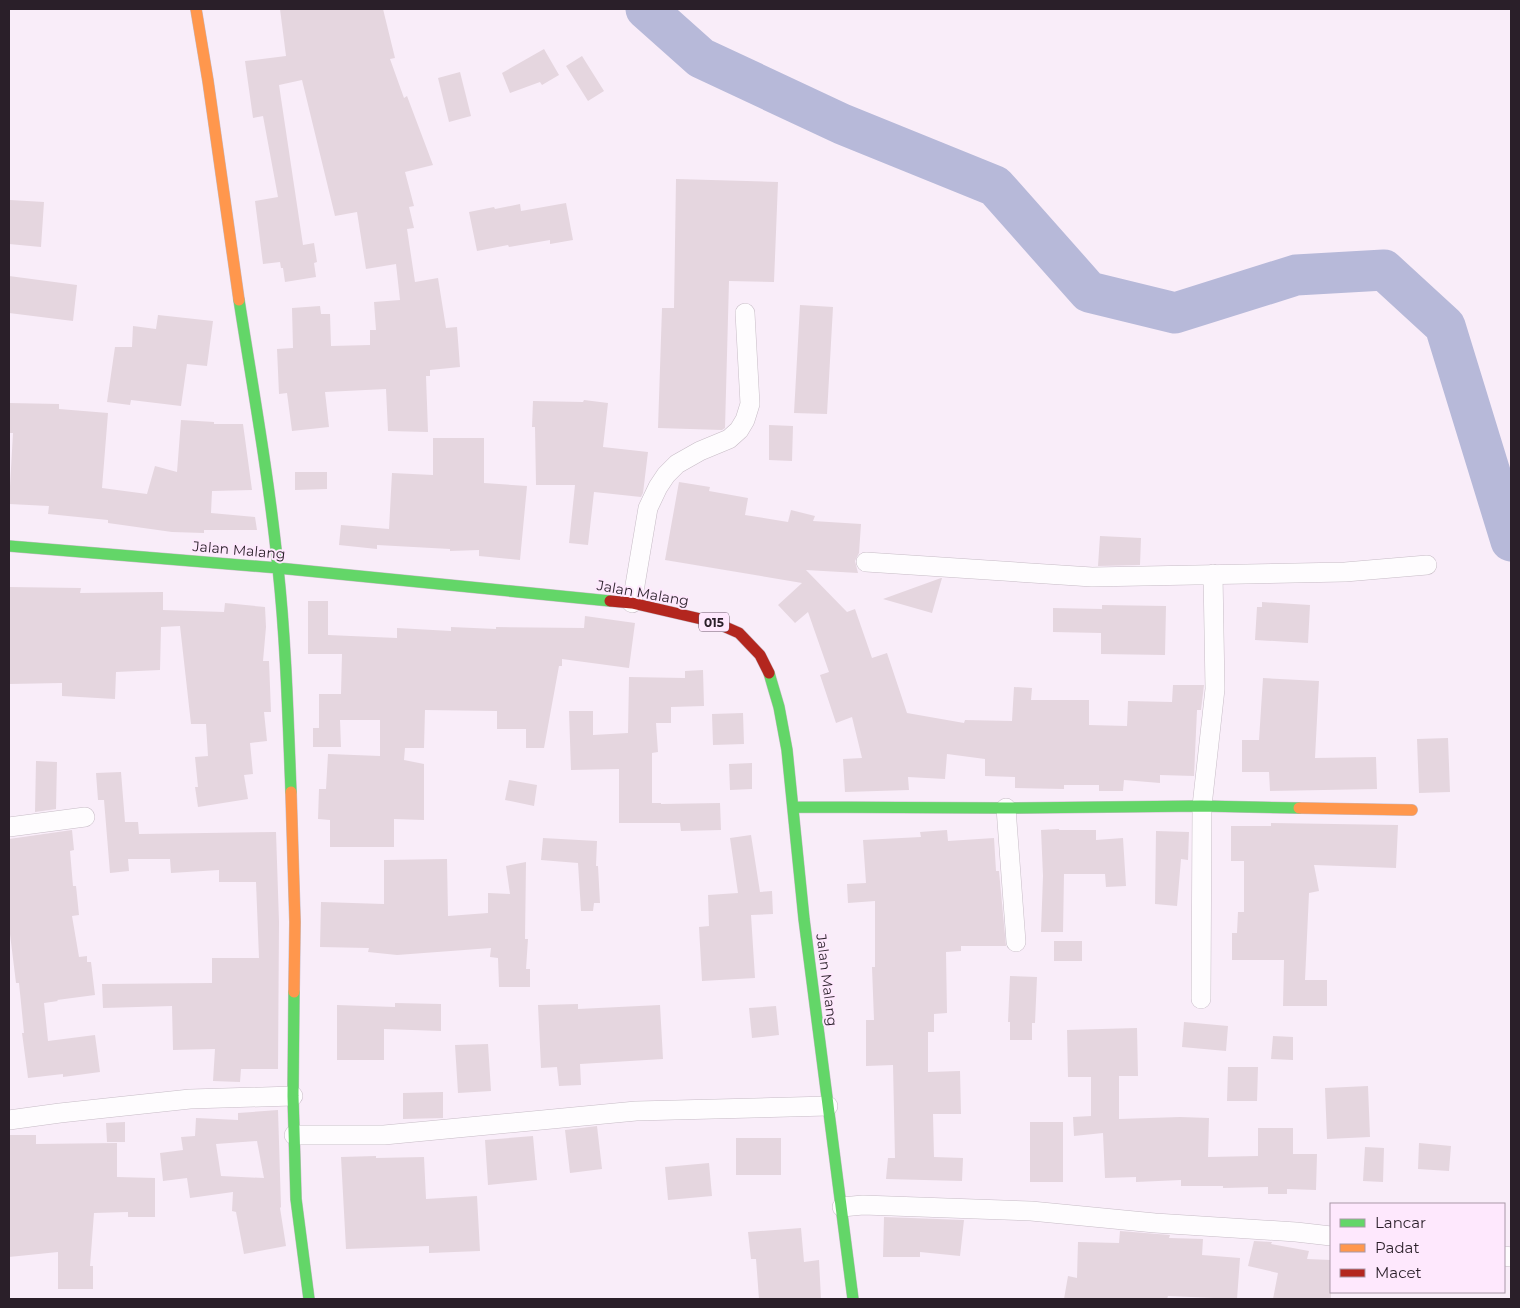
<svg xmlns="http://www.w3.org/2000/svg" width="1520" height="1308" viewBox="0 0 1520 1308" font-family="Montserrat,sans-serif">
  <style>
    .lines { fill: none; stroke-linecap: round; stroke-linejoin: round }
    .river { stroke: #b7b9d9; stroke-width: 41 }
    .building { fill: #e5d6df; fill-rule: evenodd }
    .street-casing { stroke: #c7bcc6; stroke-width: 20 }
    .fast-casing { stroke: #c7bcc6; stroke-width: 12 }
    .slow-casing { stroke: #c7bcc6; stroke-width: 12 }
    .jam-casing { stroke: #c7bcc6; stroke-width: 12 }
    .street { stroke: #fefcfe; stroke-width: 19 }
    .fast { stroke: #63d668; stroke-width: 11 }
    .slow { stroke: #ff974d; stroke-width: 11 }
    .jam { stroke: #b3261e; stroke-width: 11 }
    .labels { text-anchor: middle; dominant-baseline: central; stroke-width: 4; stroke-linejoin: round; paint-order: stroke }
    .shield { fill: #fee8fd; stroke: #6a5b69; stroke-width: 1 }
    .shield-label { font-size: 12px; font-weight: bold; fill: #2a1f29 }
    .street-label { font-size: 14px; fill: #2a1f29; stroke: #fee8fd }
  </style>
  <rect width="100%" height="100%" fill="#f9edf9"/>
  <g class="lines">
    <!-- river -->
    <path class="river" d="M646,9L701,58L842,124L995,186L1089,292L1175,313L1296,275L1384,270L1445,326L1511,541"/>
  </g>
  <!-- building -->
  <path class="building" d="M280,9H383L395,58L390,59L404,98L407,96L433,165L405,172L414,206L409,207L414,228L407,229L415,282L438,278L446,328L457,327L460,367L430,370V376H426L428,432L388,431L386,389L325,392L329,427L292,431L287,393L279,394L277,349L293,348L292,308L320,306L321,314H330L331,346L370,345V330H376L374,302L400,300L396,264L366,269L357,212L335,216L302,80L279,85L303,245L314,243L317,262L314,263L316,277L285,282L283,268H281L280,262L263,264L255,201L278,197L263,116L253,118L245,61L286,56Z
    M544,49L559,75L542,85L540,82L510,93L502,73Z
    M582,56L604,91L588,101L566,66Z
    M460,72L471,116L449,122L438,78Z
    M676,179L778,182L774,282L729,281L725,428L722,430L658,428L662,308H674Z
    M10,200L44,202L41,247L9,244Z
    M566,203L573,240L550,244V240L509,247L508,245L477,251L469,212L494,207L495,209L520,204L521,211Z
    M9,276L77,285L73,321L9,313Z
    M800,305L833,307L827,414L794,413Z
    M158,315L213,321L207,366L187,364L181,406L131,400L130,405L107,402L115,347H132L133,326L156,329Z
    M584,400L608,403L603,447L648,452L643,493L641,497L594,492L588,545L569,543L575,485H536L535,427H532L533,401L583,402Z
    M9,403L59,404V409L108,413L102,488L147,494L155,466L177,472L181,420L214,422V424H243L252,490L212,491L211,513L255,517L257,530H204V533L172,532L108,523V520L48,514L49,506L9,504L13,433H9Z
    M769,425L793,426L792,461L769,460Z
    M433,438H484V483L527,486L520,560L479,556V550L450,551V549L377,545V549L339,545L341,525L389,529L392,473L433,475Z
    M295,472H327V489L295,490Z
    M679,482L710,487L709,491L748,498L745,515L788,522L791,510L815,516L813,521L861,524L859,553L855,561L858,573L806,570L847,612L855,609L872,658L887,653L907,713L964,723L965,720L1012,721L1014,687L1032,688L1031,700H1089V725L1127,726L1128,701L1172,702L1173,685H1204L1201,710H1197L1194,776L1160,775V783L1124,780L1123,791H1099V785H1064V789L1015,788V777L985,776V759L947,754L945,779L908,777L909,790L845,792L843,759L862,758L852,717L836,723L820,675L829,672L808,612L795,623L778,605L802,583L665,560Z
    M1100,536L1141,538L1140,565L1098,566Z
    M942,578L932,613L883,599L941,578Z
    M9,587L81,588L80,593L163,592V610L224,612L225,603L265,607L266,627L263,661H269L271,712H264L267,741L250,743L253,774L244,775L248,799L198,807L195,787H198L195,757L208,756L206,724H191L180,626L161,627L160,670L116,672L115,699L62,696V683L9,684Z
    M308,601H328V635L397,638V628L451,631V627L496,629V627L584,628L585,616L635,623L629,668L562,659V666H559L544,748H526V729H497V711L425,710L424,748H405L404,760L424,764V820L394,819V847H330V820L318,819L319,789H326L328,754L380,756V720H340L341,747H313V728H319V694H341L342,654H308Z
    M1262,602L1310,605L1308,643L1255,640L1257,607H1262Z
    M1102,605L1166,606L1165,655L1101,654V633L1053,632V608L1102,609Z
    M703,670L704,706L671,707V723H656L658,752L652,753V803H661V804L720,803L721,830L681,831L680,823H619V769L571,770L569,711H593V735L628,733L629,677L685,678V671Z
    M1263,678L1319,681L1315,758L1376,757L1377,789L1270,791L1269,772H1242V740H1259Z
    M743,713L744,744L713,745L712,714Z
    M1448,738L1450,792L1419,793L1417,739Z
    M36,761L57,762L56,809L35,812Z
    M752,763V789L730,790L729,764Z
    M121,772L125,822H138L139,834L276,832L279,922L278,1069H241L240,1082L213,1081L215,1049L173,1050L172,1006L103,1008L102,984L212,983V958H259L256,882H219V870L171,873L170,859H128L129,871L110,873L104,800H98L96,773Z
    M509,780L537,785L534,806L505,800Z
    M1271,823L1398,825L1396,868L1314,865L1319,891L1309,893L1305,980H1327V1006H1283L1284,960H1232V933H1237L1238,912H1244V861H1231V826H1271Z
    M1059,829V830H1096V840L1123,838L1126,886L1106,887L1105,874H1064L1063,932H1041L1043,876L1041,830Z
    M72,830L74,850L70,851L73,886H76L79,915L72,916L79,957L87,956V962H91L95,995L57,1000L58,1001L44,1003L48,1041L95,1035L100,1072L63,1077V1074L28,1078L22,1033H24L19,983H16L9,926V839Z
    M947,830L948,841L994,838L996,871H999L1006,946H961V951L946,952L947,1013L934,1014V1032H928V1072L960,1071L961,1114H933L934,1157L963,1158L962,1181L886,1179L888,1158H895L893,1065L866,1066V1020H874L872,967H875V901L848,903L847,884L866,883L863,840L921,837L920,832Z
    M1156,831L1189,832L1188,860L1181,859L1177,906L1155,904Z
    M751,835L760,892L772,891L773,914L751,915L755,978L702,981L699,927L709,926L708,895L738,893L730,838Z
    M543,838L597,841L596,866H598L600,903H594L593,911H581L578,863L541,860Z
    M447,859L448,916L488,913V893L510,894L506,866L526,862L525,939H528L526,969H530V987H499L498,958L490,957L491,948L397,955L368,952L369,948L320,947L321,902L384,904V860Z
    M1054,941H1082V961H1054Z
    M1010,976L1037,977L1035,1023H1032V1040H1010V1022H1008Z
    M395,1003L441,1004V1031L384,1029V1060H337V1005L395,1007Z
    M578,1004V1009L660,1005L663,1059L580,1064L581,1085L559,1086L557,1067L541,1068L538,1005Z
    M776,1006L779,1035L752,1038L749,1008Z
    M1184,1022L1228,1026L1226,1051L1182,1047Z
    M1137,1028L1138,1076H1119V1119L1180,1117L1209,1118L1208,1157L1258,1156V1128H1293V1154H1317L1316,1190L1287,1189V1194H1268V1187L1223,1188V1186H1181V1180L1136,1182V1177L1105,1178L1103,1133L1074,1136L1073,1117L1091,1116V1077H1068L1067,1030Z
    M1273,1036L1293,1037V1060L1271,1059Z
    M488,1044L491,1091L458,1093L455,1045Z
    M1228,1067H1258L1257,1101H1227Z
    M1368,1086L1370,1137L1327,1139L1325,1088Z
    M443,1092V1118L403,1119V1093Z
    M278,1110L281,1207L280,1208L286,1246L244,1254L236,1212L232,1211L233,1192L190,1198L187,1178L163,1181L160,1153L183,1150L181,1137L195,1136L196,1118L238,1120V1113ZM257,1141L264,1178L221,1176L216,1144Z
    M125,1122V1142H107L106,1123Z
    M1030,1122H1063V1182H1030Z
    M597,1126L602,1169L570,1173L565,1130Z
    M9,1135H36V1144L117,1143V1177L155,1178V1217H128V1212L94,1213L90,1266H93V1289H58V1252L9,1257Z
    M533,1136L537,1180L488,1185L485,1140Z
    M736,1138H781V1175H736Z
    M1419,1143L1451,1146L1449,1171L1418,1169Z
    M1365,1147L1384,1148L1383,1182L1363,1181Z
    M376,1156V1158L424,1157L426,1199L477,1196L480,1251L429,1253V1246L346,1249L341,1157Z
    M709,1163L712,1196L668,1200L665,1167Z
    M884,1217L964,1220L960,1256L920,1252V1257H883Z
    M801,1228L804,1262L819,1260L821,1299H759L756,1259H751L748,1232Z
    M1120,1231L1170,1235L1169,1238L1203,1239L1202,1255L1240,1258L1237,1299L1168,1296L1167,1299H1064L1068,1276L1077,1278L1078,1242L1119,1243Z
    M1254,1241L1271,1242H1272L1271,1244L1309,1251L1307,1259L1331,1260V1299H1273L1278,1273L1248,1266Z"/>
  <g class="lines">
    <!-- street casing -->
    <g class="street-casing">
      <path id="street" d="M866,562L1092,577L1345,572L1427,565
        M632,603L648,508L658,487L666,475L677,464L700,451L729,439L739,430L745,420L750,404L745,313
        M1006,808L1016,942
        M9,827L85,817
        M1201,999L1202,806L1215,689L1213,574
        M9,1120L60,1113L190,1099L293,1096
        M294,1135H384L636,1111L828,1106
        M842,1207L863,1205L1031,1211L1155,1223L1296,1232L1331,1236
        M1504,1256L1511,1257"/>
    </g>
    <!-- fast casing -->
    <g class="fast-casing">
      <path id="fast" d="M239,300C253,389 269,478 278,568C286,642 288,717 291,792
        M9,546L278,568L610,601
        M769,673L779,707L787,750L804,919L853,1299
        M793,807L1006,808L1202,806L1299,808
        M294,992L293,1096L296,1199L309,1299"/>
    </g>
    <!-- slow casing -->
    <g class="slow-casing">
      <path id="slow" d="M196,9L208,81L239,300
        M291,792L295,922L294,992
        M1299,808L1412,810"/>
    </g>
    <!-- jam casing -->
    <g class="jam-casing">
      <path id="jam" d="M610,601L632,603L714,622L739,633L760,655L769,673"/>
    </g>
    <!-- street -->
    <use href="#street" class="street"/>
    <!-- fast -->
    <use href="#fast" class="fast"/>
    <!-- slow -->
    <use href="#slow" class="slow"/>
    <!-- jam -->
    <use href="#jam" class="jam"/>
  </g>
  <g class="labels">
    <!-- shield labels -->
    <rect class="shield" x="699" y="612.5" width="30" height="19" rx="4"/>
    <g class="shield-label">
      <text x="714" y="622">015</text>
    </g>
    <!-- street labels -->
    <g class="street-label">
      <text transform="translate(239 550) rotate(5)">Jalan Malang</text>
      <text transform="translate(643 593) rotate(10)">Jalan Malang</text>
      <text transform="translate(827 980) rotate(83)">Jalan Malang</text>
    </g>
  </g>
  <!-- border -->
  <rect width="1520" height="1308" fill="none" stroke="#2a1f29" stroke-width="20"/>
  <!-- legend -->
  <rect x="1330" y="1203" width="175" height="90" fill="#fee8fd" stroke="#a998a8"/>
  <rect x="1340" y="1219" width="25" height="8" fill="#63d668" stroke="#a998a8"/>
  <text x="1375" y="1228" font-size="15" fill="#2a1f29">Lancar</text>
  <rect x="1340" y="1244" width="25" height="8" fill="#ff974d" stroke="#a998a8"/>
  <text x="1375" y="1253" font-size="15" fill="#2a1f29">Padat</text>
  <rect x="1340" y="1269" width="25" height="8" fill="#b3261e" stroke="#a998a8"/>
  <text x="1375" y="1278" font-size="15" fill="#2a1f29">Macet</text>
</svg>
